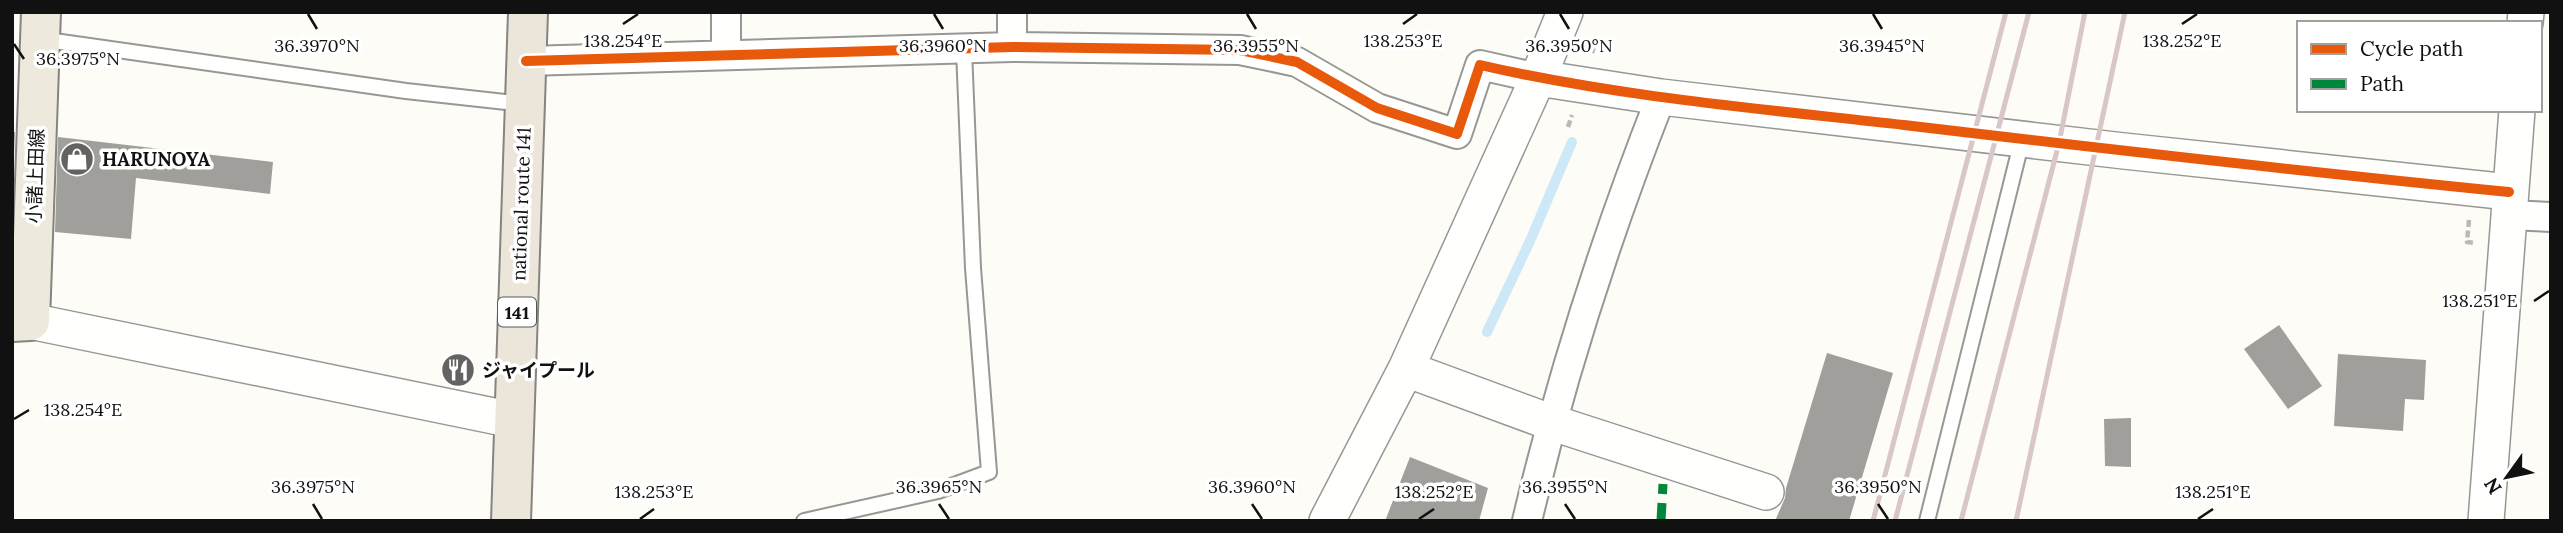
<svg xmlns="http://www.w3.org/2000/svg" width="2563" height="533" viewBox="0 0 2563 533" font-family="Lora,'Noto Sans JP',serif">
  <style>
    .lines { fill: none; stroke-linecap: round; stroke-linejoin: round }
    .stream { stroke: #cde8f7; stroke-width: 10 }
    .building { fill: #a19f9c }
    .service-casing { stroke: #979795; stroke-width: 18 }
    .minor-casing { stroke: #979795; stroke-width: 32 }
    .tertiary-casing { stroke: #979795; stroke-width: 38 }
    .primary-casing { stroke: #858482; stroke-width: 42 }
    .trunk-casing { stroke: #858482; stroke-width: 42 }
    .path { stroke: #b9b9b8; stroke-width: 4.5; stroke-dasharray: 7 3.5; stroke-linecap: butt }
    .service { stroke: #fffffe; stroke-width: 14 }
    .minor { stroke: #fffffe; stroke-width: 28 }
    .tertiary { stroke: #fffffe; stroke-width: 35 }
    .primary { stroke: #ede9dc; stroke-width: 38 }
    .trunk { stroke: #ece5da; stroke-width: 38 }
    .rail { stroke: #d9c6c7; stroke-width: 5 }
    .quiet { stroke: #00873e; stroke-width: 9; stroke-dasharray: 18 9; stroke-linecap: butt }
    .cycleway-casing { stroke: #fff; stroke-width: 15 }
    .cycleway { stroke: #e8590c; stroke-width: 10 }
    .ticks { fill: none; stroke: #111; stroke-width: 2.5 }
    .labels { text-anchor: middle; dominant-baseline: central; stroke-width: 7; stroke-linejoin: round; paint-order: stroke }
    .shield { fill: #fff; stroke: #585858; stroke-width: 2 }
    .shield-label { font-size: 18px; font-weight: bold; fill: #111 }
    .poi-label { font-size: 19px; font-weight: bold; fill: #111; stroke: #fff; text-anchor: start }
    .street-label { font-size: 19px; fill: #111; stroke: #fff }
    .ticks-label { font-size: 18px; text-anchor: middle; fill: #111; stroke: #fff; stroke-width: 7; stroke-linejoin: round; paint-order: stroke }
  </style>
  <rect width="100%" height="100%" fill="#fdfcf7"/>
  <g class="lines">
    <!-- stream -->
    <path class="stream" d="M1487,332L1530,241L1572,142"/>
  </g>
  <!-- building -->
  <path class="building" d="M12,132H15L12,205Z
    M58,137L273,162L270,194L136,178L131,239L55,232Z
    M2279,325L2322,386L2288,409L2244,349Z
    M1827,353L1893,373L1849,521H1775L1785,498L1786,488Z
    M2338,354L2426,360L2424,400L2405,399L2403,431L2334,426Z
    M2131,418V467L2105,466L2104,419Z
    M1410,457L1488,488L1479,521H1385Z"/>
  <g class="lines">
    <!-- service casing -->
    <g class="service-casing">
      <path id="service" d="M40,39L406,91L523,104
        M804,521L938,491L989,472L973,268L964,50
        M1927,521L2022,140"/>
    </g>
    <!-- minor casing -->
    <g class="minor-casing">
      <path id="minor" d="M726,12V55
        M1012,47V12
        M526,61L1012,47L1240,50L1297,62L1377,108L1457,134L1480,65L1538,78
        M2508,215L2551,217
        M1527,521C1561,377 1607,234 1661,97"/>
    </g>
    <!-- tertiary casing -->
    <g class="tertiary-casing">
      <path id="tertiary" d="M2525,23L2526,12
        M1538,78L1661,97L2124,151L2509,192
        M30,321L513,420
        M1406,369L1550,422L1766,492
        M1327,521L1406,369L1538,78L1565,12
        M2486,521L2517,110"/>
    </g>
    <!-- primary casing -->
    <g class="primary-casing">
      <path id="primary" d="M12,322L30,321L41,12"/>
    </g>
    <!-- trunk casing -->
    <g class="trunk-casing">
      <path id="trunk" d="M511,521L528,12"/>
    </g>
    <!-- path -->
    <path class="path" d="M1592,53L1597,37
      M1568,127L1572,115
      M2469,220L2467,242L2475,243"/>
    <!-- service -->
    <use href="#service" class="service"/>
    <!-- minor -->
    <use href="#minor" class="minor"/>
    <!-- tertiary -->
    <use href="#tertiary" class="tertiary"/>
    <!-- primary -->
    <use href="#primary" class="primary"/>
    <!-- trunk -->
    <use href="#trunk" class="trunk"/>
    <!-- rail -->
    <path class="rail" d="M1873,521L2006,12
      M1895,521L2029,12
      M1961,521L2059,143L2085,12
      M2016,521L2125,12"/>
    <!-- quiet -->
    <path class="quiet" d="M1661,521L1663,484"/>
    <!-- cycleway casing -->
    <g class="cycleway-casing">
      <path id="cycleway" d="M526,61L1012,47L1240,50L1297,62L1377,108L1457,134L1480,65C1619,97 1763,109 1904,125C2106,149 2307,172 2509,192"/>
    </g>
    <!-- cycleway -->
    <use href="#cycleway" class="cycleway"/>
  </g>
  <!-- ticks -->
  <path class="ticks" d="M308,14L317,29M934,14L943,29M1247,14L1256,29M1560,14L1569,29M1873,14L1882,29M623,24L638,14M1403,24L1417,14M2182,24L2197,14M14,44L24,59M2534,301L2549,291M14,419L29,410M313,504L322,519M939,504L949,519M1252,504L1262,519M1565,504L1575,519M1878,504L1888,519M640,519L654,509M1419,519L1434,509M2198,519L2213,509"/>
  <!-- icons -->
  <defs>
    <g id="shop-disc" transform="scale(1.75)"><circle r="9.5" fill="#646362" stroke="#fff"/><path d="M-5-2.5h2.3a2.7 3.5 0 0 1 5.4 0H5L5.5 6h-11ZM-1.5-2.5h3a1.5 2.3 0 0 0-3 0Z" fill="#fff"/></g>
    <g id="restaurant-disc" transform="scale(1.75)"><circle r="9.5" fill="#646362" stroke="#fff"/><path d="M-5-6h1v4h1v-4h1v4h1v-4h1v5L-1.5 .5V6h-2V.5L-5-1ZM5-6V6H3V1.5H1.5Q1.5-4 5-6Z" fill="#fff"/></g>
  </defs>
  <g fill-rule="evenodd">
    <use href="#shop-disc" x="77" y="159"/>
    <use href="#restaurant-disc" x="458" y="370"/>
  </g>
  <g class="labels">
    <!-- shield labels -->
    <rect class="shield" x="498" y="297.5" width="38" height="29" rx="5"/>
    <g class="shield-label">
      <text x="517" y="312">141</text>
    </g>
    <!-- poi labels -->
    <g class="poi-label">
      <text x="102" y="159">HARUNOYA</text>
      <text x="482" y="370">ジャイプール</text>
    </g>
    <!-- street labels -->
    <g class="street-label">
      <text transform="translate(35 176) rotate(-88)">小諸上田線</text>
      <text transform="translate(521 204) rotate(-88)">national route 141</text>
    </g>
  </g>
  <g class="ticks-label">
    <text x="623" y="47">138.254°E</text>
    <text x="1403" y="47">138.253°E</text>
    <text x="2182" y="47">138.252°E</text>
    <text x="1882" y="52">36.3945°N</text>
    <text x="317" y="52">36.3970°N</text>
    <text x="943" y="52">36.3960°N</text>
    <text x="1256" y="52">36.3955°N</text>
    <text x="1569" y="52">36.3950°N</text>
    <text x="78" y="65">36.3975°N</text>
    <text x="2480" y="307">138.251°E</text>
    <text x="83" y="416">138.254°E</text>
    <text x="313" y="493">36.3975°N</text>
    <text x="939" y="493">36.3965°N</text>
    <text x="1252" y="493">36.3960°N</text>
    <text x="1565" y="493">36.3955°N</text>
    <text x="1878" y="493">36.3950°N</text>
    <text x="654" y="498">138.253°E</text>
    <text x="1434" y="498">138.252°E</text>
    <text x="2213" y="498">138.251°E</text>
  </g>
  <!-- border -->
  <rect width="2563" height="533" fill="none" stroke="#111111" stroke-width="28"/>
  <!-- legend -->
  <rect x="2297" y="21" width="245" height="91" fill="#ffffff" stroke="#a0a0a0" stroke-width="2"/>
  <rect x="2311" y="44" width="35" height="10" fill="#e8590c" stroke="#a0a0a0" stroke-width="2"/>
  <text x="2360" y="56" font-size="21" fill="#111111">Cycle path</text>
  <rect x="2311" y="79" width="35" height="10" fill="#00873e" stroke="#a0a0a0" stroke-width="2"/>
  <text x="2360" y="91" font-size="21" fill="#111111">Path</text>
  <!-- north arrow -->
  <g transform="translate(2507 477) rotate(237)" stroke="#ffffff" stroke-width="5" paint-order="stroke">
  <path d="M0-5L12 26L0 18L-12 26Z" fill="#111111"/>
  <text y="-10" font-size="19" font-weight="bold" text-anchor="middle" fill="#111111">N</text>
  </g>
</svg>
